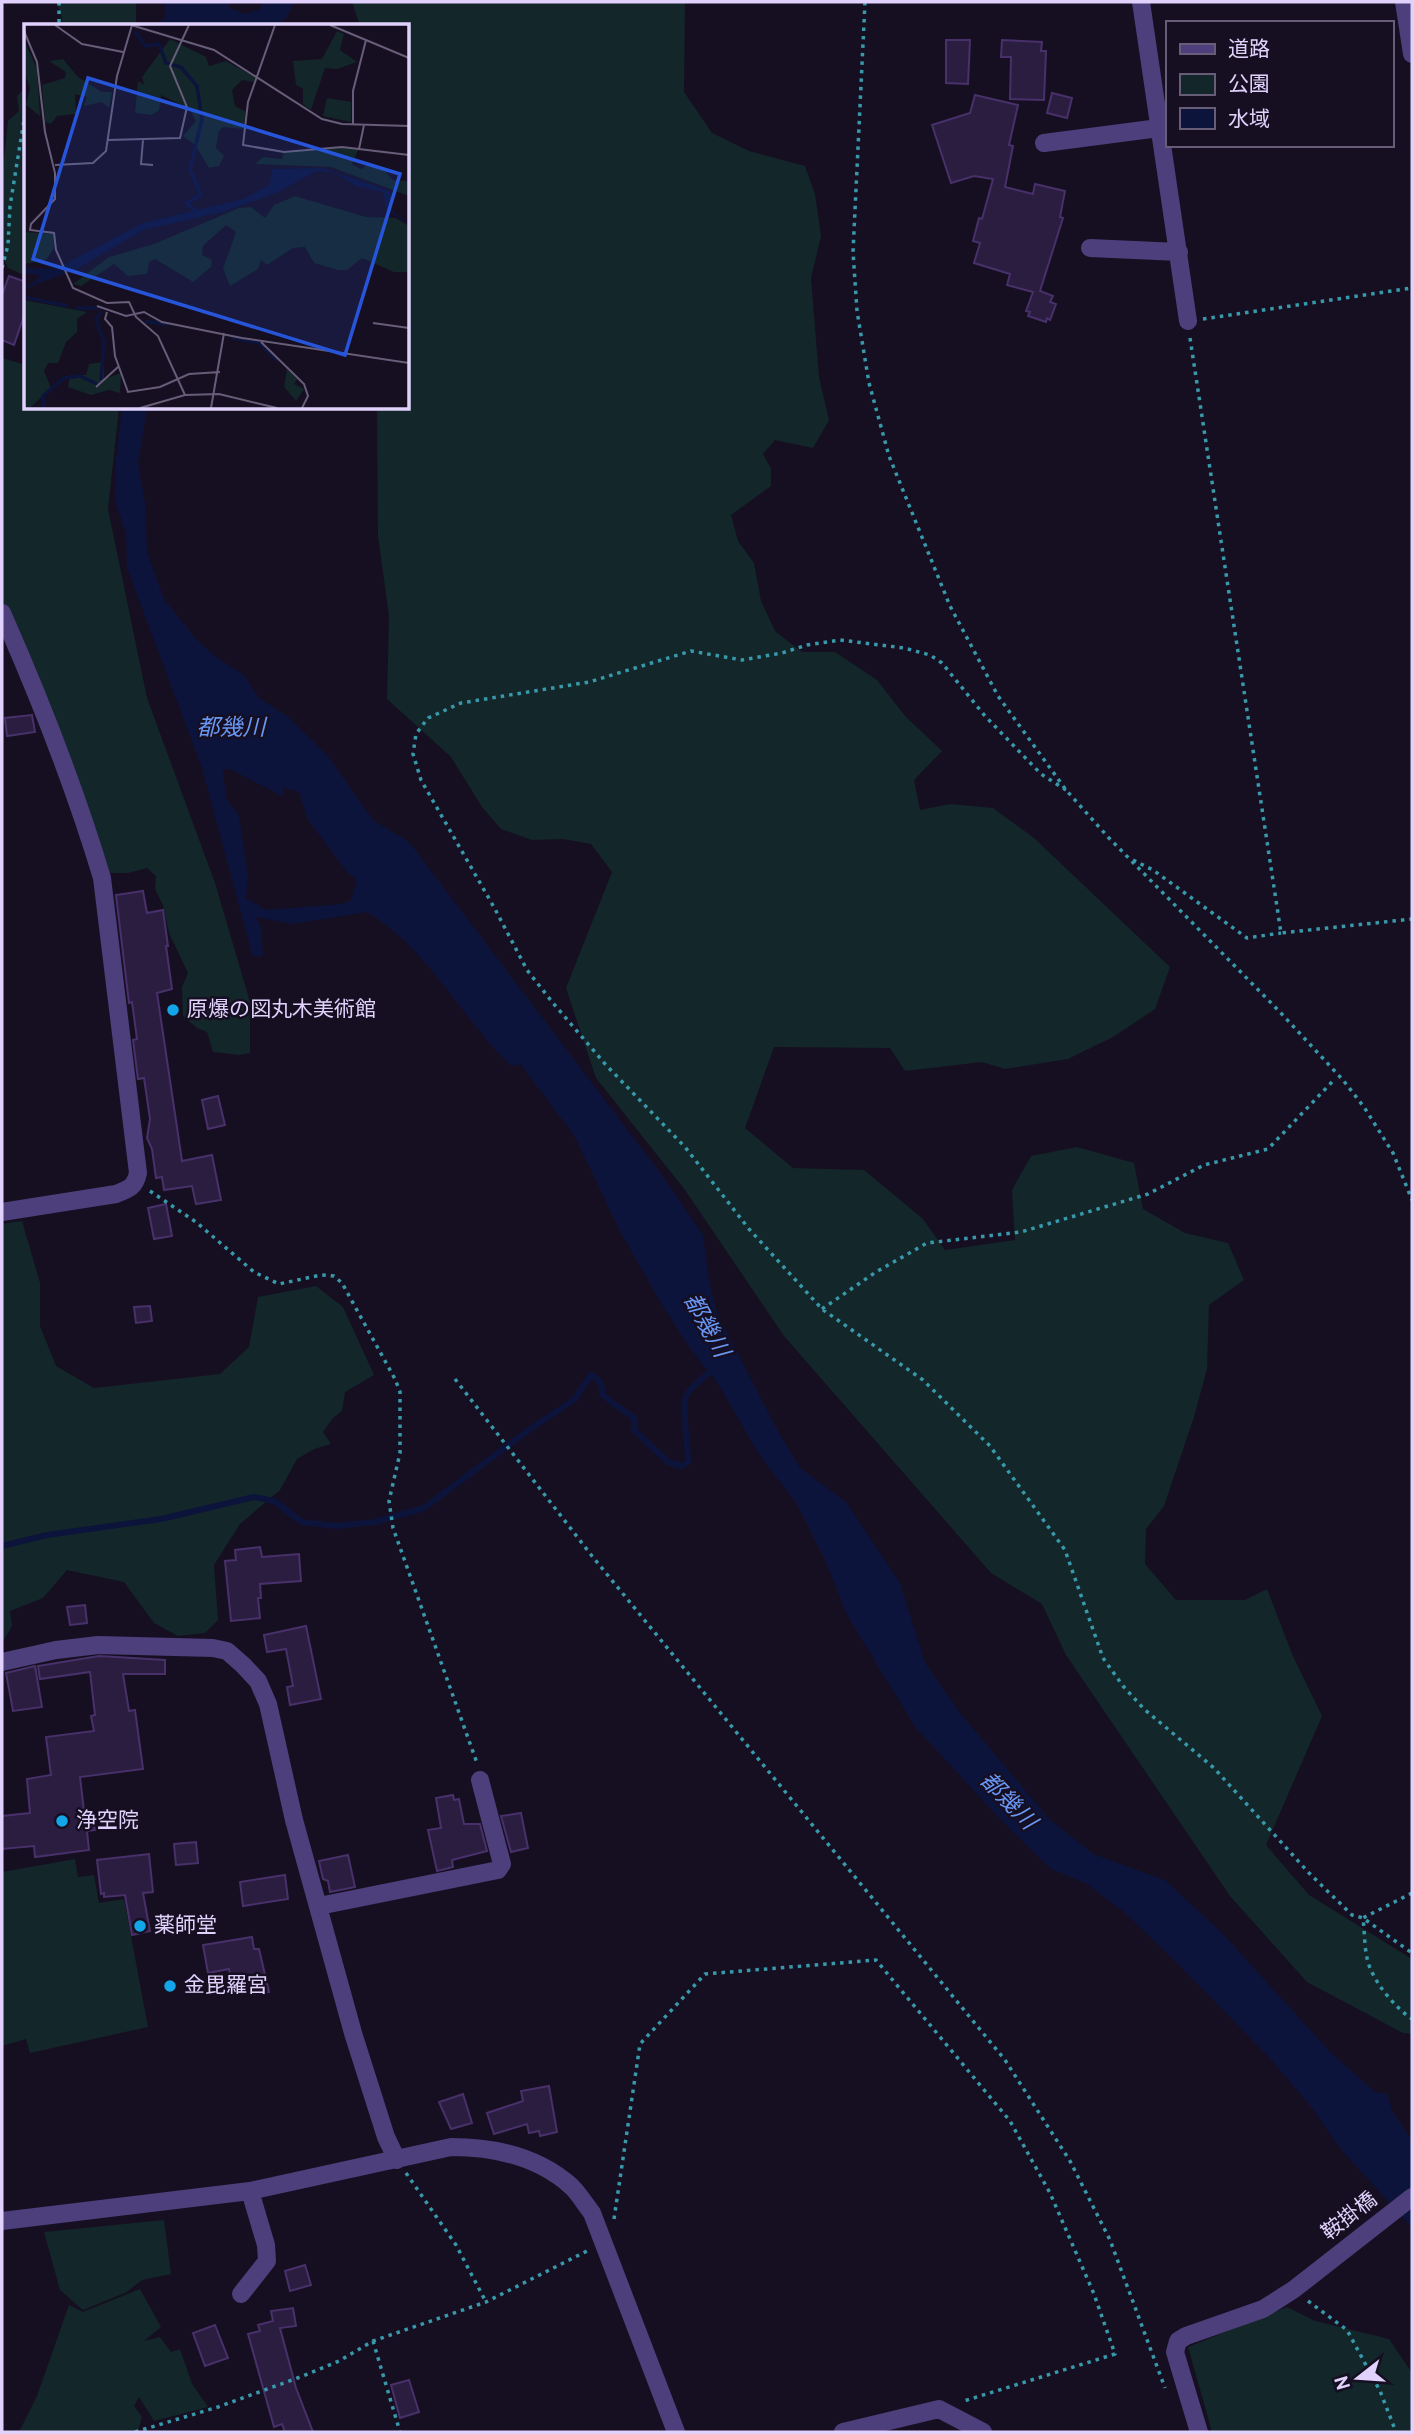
<svg xmlns="http://www.w3.org/2000/svg" width="1414" height="2434" viewBox="0 0 1414 2434" font-family="Overpass,'Noto Sans JP',sans-serif">
  <style>
    .green { fill: #13262a }
    .water { fill: #0d143c; fill-rule: evenodd }
    .lines { fill: none; stroke-linecap: round; stroke-linejoin: round }
    .stream { stroke: #0d143c; stroke-width: 6 }
    .building { fill: #2b1d40; stroke: #48306a; stroke-width: 2 }
    .path { stroke: #3899aa; stroke-width: 3.5; stroke-dasharray: 3.5 5; stroke-linecap: butt }
    .minor { stroke: #4d3e7c; stroke-width: 18 }
    .poi-dot { fill: #12a5e8; stroke: #160f21; stroke-width: 2.5 }
    .labels { text-anchor: middle; dominant-baseline: central; stroke-width: 5; stroke-linejoin: round; paint-order: stroke }
    .poi-label { font-size: 21px; fill: #e0d2fc; stroke: #160f21; text-anchor: start }
    .street-label { font-size: 21px; fill: #e0d2fc; stroke: #160f21 }
    .water-label { font-size: 23px; font-style: italic; fill: #6996f3; stroke: #160f21 }
    .inset-river { fill: none; stroke: #0d143c; stroke-width: 3.5 }
    .inset-road { fill: none; stroke: #675d79; stroke-width: 2 }
    .view { fill: #2755da; fill-opacity: 0.15; stroke: #2755da; stroke-width: 3.5 }
    .inset-edge { fill: none; stroke: #e0d2fc; stroke-width: 3.5 }
  </style>
  <rect width="100%" height="100%" fill="#160f21"/>
  <!-- green -->
  <path class="green" d="M56,2H136V26H63L61,13Z
    M352,2H685L684,92L712,133L749,151L805,166L815,194L821,236L811,278L819,377L829,420L813,448L775,440L763,454L771,469V486L731,515L738,541L754,563L761,601L775,631L802,652H835L877,680L905,716L942,751L914,780L920,810L950,804L993,808L1034,838L1170,967L1155,1009L1113,1037L1068,1059L1005,1069L982,1062L905,1071L890,1048L774,1047L745,1128L793,1168L864,1170L923,1219L945,1250L1015,1240L1012,1190L1031,1156L1077,1147L1134,1163L1143,1209L1185,1233L1228,1243L1244,1280L1209,1305L1207,1369L1194,1417L1164,1506L1146,1529L1145,1564L1176,1600H1245L1267,1589L1292,1654L1322,1716L1266,1845L1309,1895L1412,1959V2034L1403,2033L1307,1982L1230,1896L1066,1655L1042,1604L991,1573L784,1336L685,1190L596,1078L566,988L612,872L591,844L563,839L532,840L501,829L482,807L451,757L387,699L389,616L378,536L377,408H408V26H360Z
    M26,87V276L8,268L2,255V178L8,121L19,111L17,96Z
    M2,358L26,365V408H119L108,509L147,698L215,883L250,1002V1053L239,1055L213,1052L207,1032L197,1028L183,1016L182,987L188,973L169,933L163,905L155,889L156,876L147,868L128,873H110L95,862L2,624Z
    M22,1221L40,1283V1326L56,1366L94,1388L220,1374L249,1347L258,1297L316,1286L343,1307L374,1375L345,1392L342,1411L333,1418L323,1432L331,1444L314,1449L297,1459L280,1490L240,1524L214,1565L218,1620L205,1633L178,1636L154,1623L124,1582L67,1570L43,1598L10,1611L12,1626L2,1643V1224Z
    M75,1859L78,1877L94,1875L99,1903L124,1899L148,2027L30,2053L26,2039L2,2046V1872Z
    M164,2220L171,2274L142,2280L125,2293L83,2310L60,2290L44,2232Z
    M140,2289L161,2327L144,2341L160,2337L171,2352L180,2349L192,2384L208,2407L154,2421L139,2397L134,2406L142,2417L138,2432H19L37,2396L69,2305L83,2312Z
    M1287,2307L1315,2321L1389,2339L1412,2373V2432H1212L1188,2347Z"/>
  <!-- water -->
  <path class="water" d="M168,2H229L230,8L245,14L260,9L264,2H294L287,17L277,26H156L165,18V4Z
    M122,408H147L138,463L145,504L147,553L164,599L197,640L216,657L244,675L259,698L287,716L327,755L373,820L409,842L664,1178L703,1235L709,1281L717,1313L774,1424L800,1468L846,1502L900,1583L925,1663L961,1714L1048,1818L1093,1854L1165,1880L1221,1932L1330,2052L1375,2092L1387,2094L1392,2110L1412,2141V2228L1339,2147L1309,2104L1267,2055L1176,1962L1124,1912L1087,1884L1051,1869L1005,1824L916,1728L847,1615L826,1562L797,1504L758,1453L719,1385L692,1351L662,1305L621,1233L574,1135L520,1064L511,1066C461,1018 428,948 367,912L292,924L256,917L261,928L263,956L253,957L202,768L127,568L126,533L115,501L116,460ZM223,769L232,770L284,797L283,787L299,792L308,820L347,872L357,880L351,900L342,904L266,910L246,898L248,877L239,816L226,798Z"/>
  <g class="lines">
    <!-- stream -->
    <path class="stream" d="M2,1546L47,1535L161,1519L254,1497L274,1501L302,1522L336,1526L375,1522L424,1508L530,1429L574,1400L591,1375C600,1380 603,1384 602,1394C613,1405 623,1409 634,1418V1430L668,1462L682,1466L688,1462C688,1449 682,1405 686,1396C691,1386 706,1376 714,1368"/>
  </g>
  <!-- building -->
  <path class="building" d="M946,40H970L968,84L946,83Z
    M1002,40L1042,42L1041,51H1046L1044,100L1010,99L1011,57H1001Z
    M1052,93L1072,98L1067,118L1047,113Z
    M975,95L1018,105L1009,145L1013,146L1005,187L1033,194L1035,184L1065,191L1060,217L1063,218L1040,291L1053,296L1050,302L1056,304L1050,320L1047,318L1046,322L1028,316L1030,312L1026,311L1033,292L1007,285L1010,274L974,263L980,243L973,241L979,218L982,219L993,179L974,176L951,183L932,125L970,113Z
    M9,276L26,282V310L14,345L2,340V295Z
    M32,715L35,732L7,736L5,718Z
    M143,891L147,913L163,910L168,946H166L172,989L157,993L182,1161L212,1155L221,1200L196,1204L192,1186L164,1190L162,1177L156,1178L152,1149L147,1138L150,1119L144,1078L138,1079L133,1040L137,1039L132,1002L129,1003L116,895Z
    M218,1096L225,1125L208,1129L202,1100Z
    M166,1204L172,1236L154,1239L148,1208Z
    M150,1306L152,1321L136,1323L134,1307Z
    M260,1547L262,1557L299,1554L301,1581L260,1584L261,1598H258L260,1618L231,1621L225,1561L236,1560L235,1550Z
    M85,1605L87,1623L70,1625L67,1607Z
    M306,1626L321,1699L290,1705L287,1687L293,1686L286,1649L267,1652L264,1635Z
    M99,1656L165,1660V1674H123L129,1711L135,1710L143,1769L80,1777L84,1811H92L95,1830L87,1831L89,1850L35,1857L34,1846L2,1849V1816L30,1813L27,1779L51,1775L46,1737L94,1731L91,1716L95,1715L90,1672L40,1679L38,1666Z
    M35,1666L42,1707L13,1711L6,1673Z
    M453,1795L454,1800L459,1799L464,1824H480L487,1851L452,1860L453,1867L437,1871L428,1830L441,1828L436,1798Z
    M521,1813L528,1848L511,1852L501,1816Z
    M196,1842L198,1863L176,1865L174,1844Z
    M149,1854L153,1892L143,1893L150,1931L132,1935L125,1895L104,1897V1893L101,1894L97,1860Z
    M348,1855L355,1887L330,1892L328,1881L323,1879L319,1861Z
    M285,1875L288,1899L243,1906L240,1882Z
    M252,1937L254,1949H259L269,1992L251,1995L250,1987L240,1988L238,1980L231,1981L229,1969L208,1973L203,1945Z
    M549,2086L557,2132L540,2136L539,2131L529,2133L527,2124L494,2134L487,2113L523,2101L521,2091Z
    M463,2094L472,2123L451,2129L439,2102Z
    M305,2265L311,2285L290,2291L285,2271Z
    M293,2308L296,2326L280,2328L296,2388L313,2432H285L282,2424L274,2427L248,2334L260,2331L258,2325L273,2321L271,2311Z
    M215,2325L228,2358L205,2366L193,2333Z
    M409,2380L419,2412L400,2418L391,2385Z"/>
  <g class="lines">
    <!-- path -->
    <path class="path" d="M59,2V26
      M865,2L853,252L857,311L869,383L889,456L950,606L998,696L1066,790L1108,837L1279,1011L1343,1080L1364,1107L1393,1153L1412,1200
      M2,268L8,245L10,206L26,108
      M1203,319L1412,288
      M1190,338L1281,933L1412,919
      M1066,790L1041,774L985,716L942,663L930,655L904,648L840,640L807,645L782,653L742,660L691,651L589,682L461,703L428,718L416,734L413,754L421,780L495,909L527,970L553,1003L606,1065L685,1147L749,1229L822,1309L923,1380L990,1446L1065,1550L1103,1658L1123,1686L1144,1709L1214,1768L1309,1873L1352,1915L1363,1918L1412,1953
      M1133,860L1153,870L1247,938L1281,933
      M150,1191L196,1222L254,1272L279,1284L321,1275L334,1276L342,1283L395,1379L400,1392V1453L389,1501L393,1528L477,1763
      M822,1309L876,1272L927,1243L1021,1232L1148,1194L1204,1165L1268,1149L1332,1082
      M455,1379L592,1556L1005,2060L1070,2161L1110,2240L1165,2388
      M1412,1893L1363,1918C1365,1935 1364,1953 1370,1968C1378,1987 1396,2008 1412,2019
      M406,2173L456,2245L486,2302
      M614,2219L640,2044L705,1974L876,1960L1010,2121L1050,2193L1094,2294L1115,2354L964,2401
      M1308,2301L1347,2330L1380,2391L1396,2432
      M373,2341L400,2432
      M135,2432L218,2407L303,2376L339,2361L373,2341L486,2302L589,2250"/>
    <!-- minor -->
    <path class="minor" d="M1141,2L1188,321
      M1404,2L1412,54
      M1044,143L1159,128
      M1090,248L1179,252
      M2,613C40,699 75,788 102,878L138,1173C135,1187 129,1189 116,1194L2,1212
      M2,1662L56,1650L98,1645L213,1648L227,1651L243,1665L258,1681L268,1704L294,1820L353,2033L386,2137L397,2160
      M319,1906L498,1870L502,1864L480,1780
      M2,2221L250,2191L451,2147C494,2147 538,2156 572,2187C579,2194 585,2204 592,2213L676,2432
      M241,2294L267,2261L266,2245L250,2191
      M843,2432L939,2409L983,2432
      M1199,2432L1175,2352L1178,2341L1186,2336L1263,2309L1293,2290L1412,2197"/>
  </g>
  <!-- markers -->
  <g class="poi-dot">
    <circle cx="173" cy="1010" r="7"/>
    <circle cx="62" cy="1821" r="7"/>
    <circle cx="140" cy="1926" r="7"/>
    <circle cx="170" cy="1986" r="7"/>
  </g>
  <g class="labels">
    <!-- poi labels -->
    <g class="poi-label">
      <text x="187" y="1010">原爆の図丸木美術館</text>
      <text x="76" y="1821">浄空院</text>
      <text x="154" y="1926">薬師堂</text>
      <text x="184" y="1986">金毘羅宮</text>
    </g>
    <!-- street labels -->
    <g class="street-label">
      <text transform="translate(1350 2217) rotate(-38)">鞍掛橋</text>
    </g>
    <!-- water labels -->
    <g class="water-label">
      <text x="231" y="729">都幾川</text>
      <text transform="translate(705 1326) rotate(61)">都幾川</text>
      <text transform="translate(1007 1802) rotate(46)">都幾川</text>
    </g>
  </g>
  <!-- overview -->
  <g transform="translate(24 24)">
    <rect width="385" height="385" fill="#160f21"/>
    <path d="M313,7L320,10L316,26L333,38L313,45L301,44L287,86L279,80V65L272,61L269,37L298,35ZM146,15L182,33L185,42L202,37L231,53L230,58L218,56L208,66L211,82L221,87V93L219,105L199,103L195,107L192,124L200,132L195,142L185,144L171,121L159,112L172,97L152,60L162,83L137,71L135,86L128,91L111,89L114,57L120,61L118,53ZM0,16L13,45L16,92L2,81L6,64L0,47ZM39,35L54,53L78,68H88L85,84L78,78L60,82L63,73L51,70L52,90L33,92L27,100L21,98L18,61L41,54L42,48L25,37ZM303,74L327,78V98L299,92ZM314,123L334,126L328,140L331,142L337,145L345,139L360,146L369,156L385,157V172L307,143L231,140L239,133L258,135L260,129ZM271,172L342,193L372,194L385,202V248H370L338,234L323,246H314L290,239L281,223L269,224L243,241L237,236L234,245L206,262L199,245L212,208L202,201L179,222L178,231L188,236L187,243L169,258L131,235L125,238L123,250L104,252L90,240L57,262L49,260L85,233L130,220L215,184L227,183L241,194L250,181ZM0,208L29,210L30,224L22,236L0,240ZM0,276L63,288L53,295V308L42,318L34,339H24L20,347L27,364L6,384H0ZM80,338V355L97,349L96,369L85,366L67,371L44,363L46,351H62L65,340ZM263,345L273,355L270,360L280,365L272,377L260,363Z" fill="#13262a"/>
    <path d="M298,144L366,167L371,179L365,183L385,201L363,186L359,168L332,162L311,149L293,147L252,169L199,188L119,206L53,245L0,265L17,252L0,249V244L31,245L119,199L219,175L245,161L248,147L244,145Z" fill="#0d143c"/>
    <path class="inset-river" d="M111,7L121,22L135,20L142,39L157,43L173,62L178,95L166,145L177,171L162,179L173,188M0,273L44,282M52,284H74M121,297L144,301M208,314L235,319L254,337M77,356L80,319L72,295L78,287M20,384L19,372L40,354L56,352L73,360"/>
    <path class="inset-road" d="M31,1L58,20L99,28M107,1L190,26L298,95L318,100L385,102M251,1L224,78L219,121L260,128L318,123L385,131M306,1L385,34M0,7L13,38L21,108L31,149V175L7,200L6,206L30,209L32,226L49,264L83,279L105,278L112,293L134,312L161,371M329,101V67L342,16M84,116L156,114L163,83L146,42L165,1M119,116L117,140L129,141M335,125L340,101M31,141L69,139L82,127L93,52L108,1M73,282L102,292L120,288L138,298L218,314L385,339M83,288L81,295L88,303L91,332L104,368L136,363L165,350L196,348M349,299L385,304M237,318L280,360L284,372L278,384M72,363L94,343M116,384L161,371L195,370L253,384M187,384L200,309"/>
    <path class="view" d="M64,54L376,150L321,331L9,235Z"/>
    <rect width="385" height="385" class="inset-edge"/>
  </g>
  <!-- border -->
  <rect width="1414" height="2434" fill="none" stroke="#e0d2fc" stroke-width="7"/>
  <!-- legend -->
  <rect x="1166" y="21" width="228" height="126" fill="#160f21" stroke="#675d79" stroke-width="2"/>
  <rect x="1180" y="44" width="35" height="10" fill="#4d3e7c" stroke="#675d79" stroke-width="2"/>
  <text x="1228" y="56" font-size="21" fill="#e0d2fc">道路</text>
  <rect x="1180" y="74" width="35" height="21" fill="#13262a" stroke="#675d79" stroke-width="2"/>
  <text x="1228" y="91" font-size="21" fill="#e0d2fc">公園</text>
  <rect x="1180" y="108" width="35" height="21" fill="#0d143c" stroke="#675d79" stroke-width="2"/>
  <text x="1228" y="126" font-size="21" fill="#e0d2fc">水域</text>
  <!-- north arrow -->
  <g transform="translate(1358 2378) rotate(253)" stroke="#160f21" stroke-width="5" paint-order="stroke">
  <path d="M0-5L12 26L0 18L-12 26Z" fill="#e0d2fc"/>
  <text y="-10" font-size="19" font-weight="bold" text-anchor="middle" fill="#e0d2fc">N</text>
  </g>
</svg>
